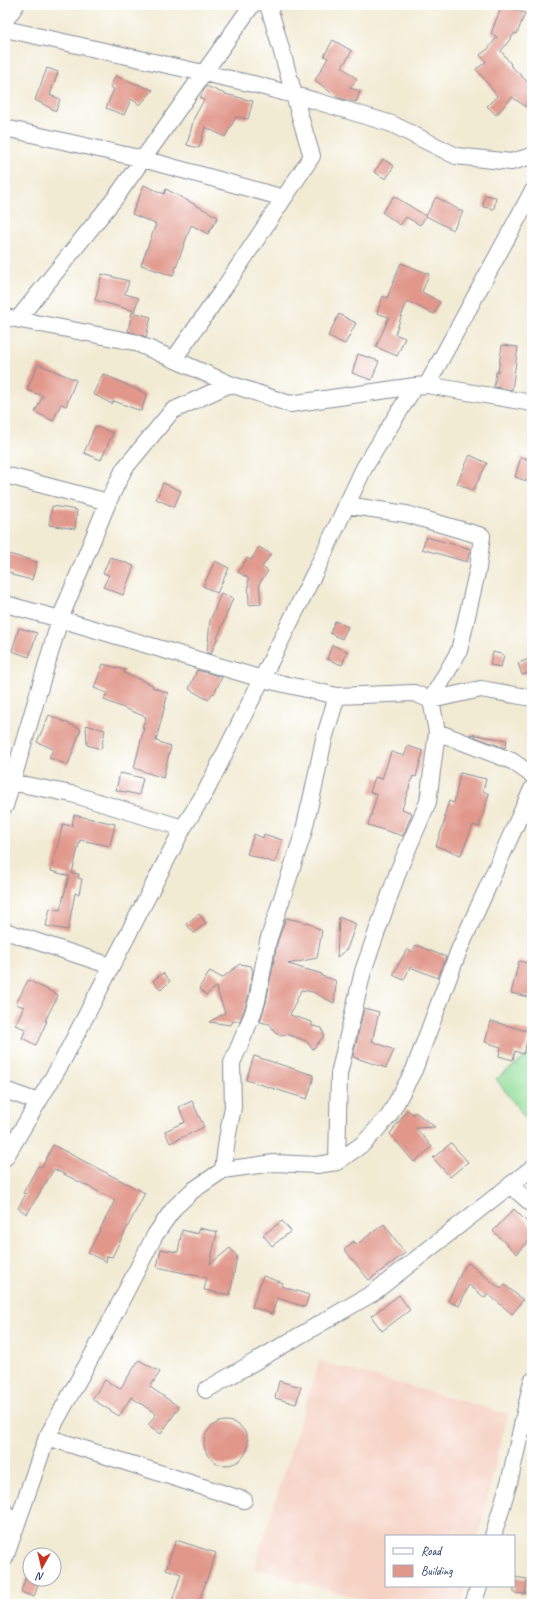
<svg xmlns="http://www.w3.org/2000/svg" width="537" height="1609" viewBox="0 0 537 1609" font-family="Caveat,sans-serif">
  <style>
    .built { fill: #f6d2c4 }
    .grass { fill: #95df9b; stroke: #58877c }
    .building { fill: #e1978a }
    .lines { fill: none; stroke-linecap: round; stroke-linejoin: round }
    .minor-casing { stroke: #868d99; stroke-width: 18 }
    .minor { stroke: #fff; stroke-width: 16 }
  </style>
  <rect width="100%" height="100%" fill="#fff"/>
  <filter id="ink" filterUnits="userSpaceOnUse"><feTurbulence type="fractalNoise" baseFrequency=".025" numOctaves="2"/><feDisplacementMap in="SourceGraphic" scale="8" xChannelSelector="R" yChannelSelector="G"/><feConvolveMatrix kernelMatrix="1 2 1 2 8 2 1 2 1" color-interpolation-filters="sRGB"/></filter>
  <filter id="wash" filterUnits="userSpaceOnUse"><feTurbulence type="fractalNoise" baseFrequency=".012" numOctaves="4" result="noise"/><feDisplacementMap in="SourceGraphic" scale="16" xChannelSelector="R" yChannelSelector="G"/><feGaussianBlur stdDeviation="0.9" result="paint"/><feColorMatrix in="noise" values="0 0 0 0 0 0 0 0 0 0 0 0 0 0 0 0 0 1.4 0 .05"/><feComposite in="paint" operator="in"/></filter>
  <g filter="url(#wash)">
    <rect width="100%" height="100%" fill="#f2ebd4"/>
    <!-- built -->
    <path class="built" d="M319,1361L508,1414L478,1536H386V1586H466L462,1604H379L254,1569Z"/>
    <!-- grass -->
    <path class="grass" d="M532,1052V1127L496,1079Z"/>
    <g id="blocks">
      <!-- building -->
      <path class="building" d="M502,5L525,13L517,34L515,33L501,51L511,64L510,65L532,86V111L512,97L496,115L487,106L497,96L476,69L486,62L480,55L488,49L497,37L491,33Z
        M333,40L352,51L342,67L357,79L350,88L360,91L356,102L338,98L315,80L328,58L324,56Z
        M47,68L58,72L50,95L60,99L56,111L35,100Z
        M115,76L153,90L140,105L131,99L124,115L106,108L114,89L110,87Z
        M206,86L225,94L253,101L248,119L236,117L225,137L205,127L199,148L187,145L194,118L204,100L200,98Z
        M383,159L394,166L386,179L374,172Z
        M144,185L164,194L166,189L218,217L208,234L191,225L173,276L141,265L156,224L132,214Z
        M485,195L496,197L494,209L483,207Z
        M394,196L426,216L420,225L406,217L400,225L382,212Z
        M436,197L463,212L453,230L426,216Z
        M401,263L429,274L422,292L440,302L434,314L407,301L395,334L405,338L397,356L376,347L389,317L377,313L383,296L387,298Z
        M102,274L129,281L125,294L139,298L134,311L95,300Z
        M132,312L151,317L146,337L128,331Z
        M339,314L356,323L345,344L328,336Z
        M502,345L518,347L512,390L494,387L496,372H498Z
        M358,354L379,361L372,380L352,373Z
        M38,364L76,380L66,406L61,404L53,421L35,412L43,396L27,390Z
        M103,374L147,394L141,411L114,401L112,404L93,394Z
        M95,426L113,433L101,460L84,453Z
        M470,455L487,463L473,491L457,483Z
        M521,457L532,460V483L515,477Z
        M163,483L181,491L174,507L156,499Z
        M52,506L77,510L75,529L49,525Z
        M426,537L471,549L467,562L422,549Z
        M259,547L271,554L262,567L268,571L259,584L261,604L249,605L248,578L238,572L247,558L251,560Z
        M5,553L37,562L32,580L12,575V573L5,570Z
        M110,557L134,566L123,595L103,587L109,575L103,573Z
        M215,561L229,568L217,593L203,586Z
        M221,593L233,598L211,654L207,653L210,621Z
        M335,621L348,627L342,639L330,633Z
        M19,628L37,633L29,657L12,651Z
        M332,645L347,651L342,665L327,659Z
        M493,652L504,655L501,667L490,665Z
        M532,658V672L522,675L518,663Z
        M103,664L125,670L124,673L153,685L152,687L168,693L156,741L171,746L163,778L134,768L144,728H142L146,717L104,700L107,693L94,688Z
        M197,670L222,677L214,694L213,693L208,700L189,689Z
        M49,715L81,729L68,765L49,758L53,749L37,742Z
        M86,725L105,730L101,749L87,745Z
        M470,734L507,740L505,748L470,735Z
        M408,746L423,751L416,777L413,776L402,809L412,813L403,836L368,825L377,795L370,792L375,777L382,779L391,752L404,756Z
        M120,773L143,778L139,795L116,790Z
        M460,773L486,779L483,791L489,794L479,827L473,825L461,855L436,846L446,817H444L449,801L454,803Z
        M74,815L115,824L110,846L80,840L72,873L79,874L78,878L82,879L79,894L75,893L68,930L46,926L50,908L60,910L69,876L51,871L63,824L72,826Z
        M254,834L263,838L264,834L282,840L275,863L247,854Z
        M199,914L206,923L194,933L186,924Z
        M339,917L356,924L347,949L337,957Z
        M286,918L308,923L322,931L317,958L288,964L322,974L321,976L335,980L336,985L334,1003L313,992L301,990L290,1015L312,1022V1026L322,1028L324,1036L313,1049L306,1041L287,1034L280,1035L275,1033L270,1024L260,1022L266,1003L277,943Z
        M416,945L446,957L438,978L410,967L404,980L393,975L407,949L412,952Z
        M519,961L532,964V998L511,993Z
        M240,964L251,966L253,971L248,999L240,1021H233L231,1025L209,1022L225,1013L216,987L206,995L199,988L210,971L222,978Z
        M163,973L170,981L161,990L153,981Z
        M28,980L58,995L45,1021H47L36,1045L22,1038L26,1029L15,1025L24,1007L16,1004Z
        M364,1008L379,1012L372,1041L394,1050L386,1068L353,1057Z
        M491,1021L530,1032L523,1054L515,1051L513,1060L499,1056L501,1047L485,1042Z
        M254,1056L313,1075V1080L307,1099L246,1080Z
        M192,1101L204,1127L170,1143L165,1131L185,1122L179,1107Z
        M407,1110L413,1114L415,1112L435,1127L416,1128L432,1147L414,1162L390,1134Z
        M451,1143L468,1162L450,1177L433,1158Z
        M53,1145L145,1193L112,1257L107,1256L106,1262L88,1253L115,1200L54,1169L27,1214L18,1208L26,1194L23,1193L38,1166L42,1167Z
        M514,1209L532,1227V1238L517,1254L493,1231Z
        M282,1221L291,1231L272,1246L263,1235Z
        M384,1224L405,1253L369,1280L344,1249L354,1241L356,1245Z
        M199,1228L217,1232L210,1264L230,1248L237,1256L230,1295L204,1290L207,1278L157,1267L161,1249L178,1252L182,1230L198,1234Z
        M468,1263L501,1289L505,1285L523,1300L512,1314L488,1294L485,1298L469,1285L459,1306L448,1301L461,1273H460Z
        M263,1276L283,1283L281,1286L309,1295L305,1307L277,1298L272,1314L252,1307Z
        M399,1295L410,1310L382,1331L371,1316Z
        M139,1360L160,1372L150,1387L179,1407L161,1434L148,1425L156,1414L131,1397L119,1416L92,1399L105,1380L120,1389Z
        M279,1381L301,1387L296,1404L275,1398Z
        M204 1443a22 22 0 1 1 44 0a22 22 0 1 1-44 0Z
        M176,1540L216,1553L198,1604H171L181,1574L166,1569Z
        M26,1577L39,1582L34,1597L21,1592Z
        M514,1577L527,1579L525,1594L514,1593Z"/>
    </g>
  </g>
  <g filter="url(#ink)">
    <use href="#blocks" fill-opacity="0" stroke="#868d99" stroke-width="1"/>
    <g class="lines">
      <!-- minor casing -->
      <g class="minor-casing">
        <path id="minor" d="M5,21L16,5
          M5,29L253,84L316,101L392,124L456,156L511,162L532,156
          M5,128L143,159L284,198
          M5,317L134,342L230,384L290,404L415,386
          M18,319L116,197L252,5
          M174,359L224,288L312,156C296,106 284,55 268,5
          M427,385L532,403
          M5,475L108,502
          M346,505L406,514L482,536L478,568L459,651L431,700L481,689L532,698
          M5,604L60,619L262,679L337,696L414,693L431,700L437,732L512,761L532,775
          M5,781L72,794L183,828
          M5,806L60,619L108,502L124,469L172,411L230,384
          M5,931L111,966
          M5,1090L38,1102
          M5,1158L62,1062L183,828L206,791L319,564L364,468L415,386L427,385L532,192
          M337,1162L339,1074L363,971L399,869L428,802L437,732
          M223,1170L227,1139L233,1107L232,1063L252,1016L257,1001L268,941L303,834L314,787L324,739L337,696
          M510,1185L532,1204
          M206,1390L373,1293L532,1168
          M47,1437L244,1500
          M5,1512L7,1516L5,1530
          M493,1536L510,1479L532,1381
          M5,1558L47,1437L105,1332L155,1235L174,1208L192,1191L223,1170L274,1163L316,1165L337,1162L364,1143L389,1116L414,1070L459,950L532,789
          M473,1604L479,1586"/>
      </g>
      <!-- minor -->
      <use href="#minor" class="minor"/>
    </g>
  </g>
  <!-- margin -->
  <rect width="537" height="1609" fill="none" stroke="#fff" stroke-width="20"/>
  <!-- legend -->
  <rect x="385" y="1535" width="130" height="52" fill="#ffffff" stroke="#a4acbf"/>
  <rect x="393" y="1548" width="20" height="6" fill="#ffffff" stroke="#a4acbf"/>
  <text x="421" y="1555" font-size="12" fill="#1b2f5e">Road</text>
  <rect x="393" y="1565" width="20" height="12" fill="#e1978a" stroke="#a4acbf"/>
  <text x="421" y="1575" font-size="12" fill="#1b2f5e">Building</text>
  <!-- north arrow -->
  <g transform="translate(42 1567) rotate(188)"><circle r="19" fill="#ffffff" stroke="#a4acbf"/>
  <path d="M0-3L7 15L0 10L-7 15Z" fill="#c8321e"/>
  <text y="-6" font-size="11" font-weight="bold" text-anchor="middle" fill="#1b2f5e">N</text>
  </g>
</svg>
